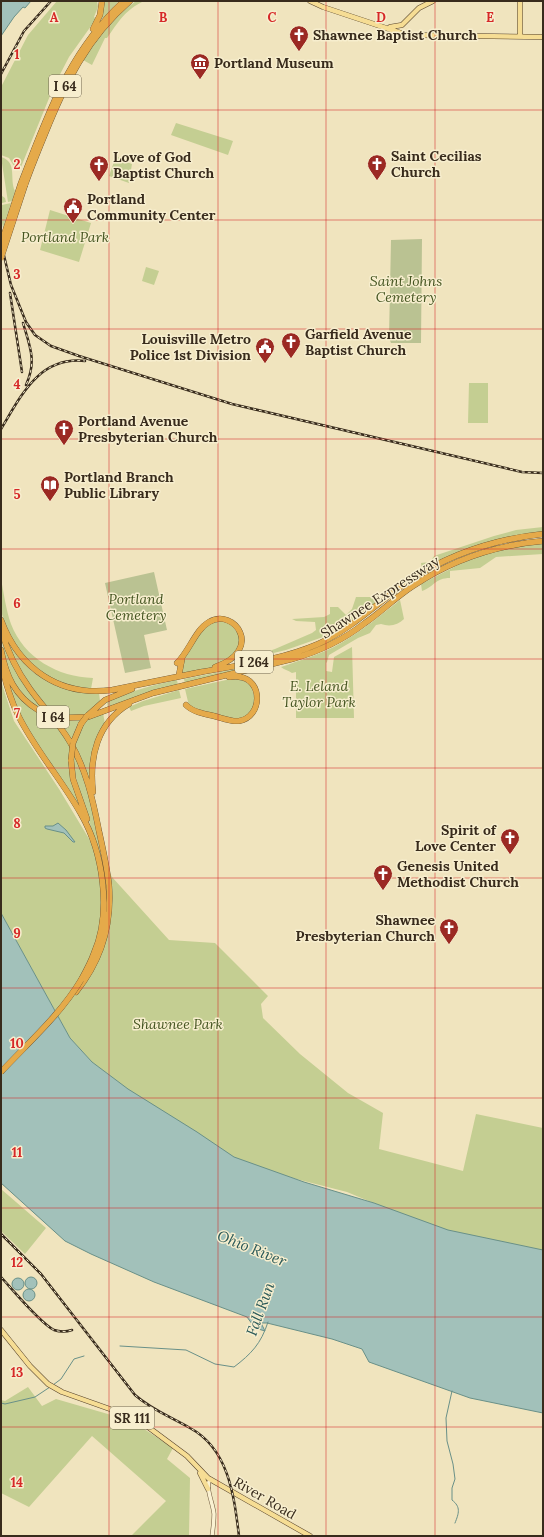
<svg xmlns="http://www.w3.org/2000/svg" width="544" height="1537" viewBox="0 0 544 1537" font-family="Lora,serif">
  <style>
    .green { fill: #c4ce92 }
    .cemetery { fill: #bac292 }
    .water { fill: #a2c1ba; stroke: #699088 }
    .lines { fill: none; stroke-linecap: round; stroke-linejoin: round }
    .stream { stroke: #699088; stroke-width: 1 }
    .secondary-casing { stroke: #6b553a; stroke-width: 4.5 }
    .primary-casing { stroke: #56422b; stroke-width: 5.5 }
    .motorway-casing { stroke: #56422b; stroke-width: 6 }
    .secondary { stroke: #faf1d2; stroke-width: 3.5 }
    .primary { stroke: #f6dd94; stroke-width: 4.5 }
    .motorway { stroke: #e5aa4a; stroke-width: 5.5 }
    .rail-casing { stroke: #382b1c; stroke-width: 2.5 }
    .rail { stroke: #f7eece; stroke-width: 1; stroke-dasharray: 3; stroke-linecap: butt }
    .motorway-bridge-casing { stroke: #56422b; stroke-width: 6; stroke-linecap: butt }
    .motorway-bridge { stroke: #e5aa4a; stroke-width: 5.5 }
    .grid { fill: none; stroke: #d62828; stroke-width: 1; stroke-opacity: 0.55 }
    .labels { text-anchor: middle; dominant-baseline: central; stroke-width: 3; stroke-linejoin: round; paint-order: stroke }
    .shield { fill: #f7eece; stroke: #716651; stroke-width: 1 }
    .shield-label { font-size: 13px; font-weight: bold; fill: #382b1c }
    .poi-label { font-size: 14px; font-weight: bold; fill: #382b1c; stroke: #f7eece; text-anchor: start }
    .park-label { font-size: 14px; font-style: italic; fill: #455521; stroke: #f7eece }
    .street-label { font-size: 14px; fill: #382b1c; stroke: #f7eece }
    .water-label { font-size: 15px; font-style: italic; fill: #2a5958; stroke: #f7eece }
    .grid-label { font-size: 13px; text-anchor: middle; font-weight: bold; fill: #d62828; stroke: #f7eece; stroke-width: 3; stroke-linejoin: round; paint-order: stroke }
  </style>
  <rect width="100%" height="100%" fill="#f0e4be"/>
  <!-- green -->
  <path class="green" d="M57,1H97L98,7L94,17L96,19L69,57L54,86L21,167L14,166L9,158L1,155V87L28,35Z
    M103,1H119L100,21Z
    M136,1H144C125,10 119,21 107,38H105L92,65L83,60C98,38 114,16 136,1Z
    M176,123L233,141L228,155L171,135Z
    M116,156L119,157V159L132,164L131,170L133,171L129,183L109,176Z
    M1,157C18,162 9,179 15,191L12,201L8,202Z
    M1,194L2,196L5,198L6,202L2,203V205L11,203L3,228L1,218Z
    M50,210L91,223L79,262L40,250Z
    M146,267L159,271L154,285L142,281Z
    M469,383H488V423H468Z
    M543,527V532L496,540L422,571L421,563L430,562L434,556L494,536L516,530Z
    M529,544H543V554L496,557L480,568L450,571V578C435,578 434,587 422,591L421,584L462,563L499,549Z
    M1,579C4,594 6,610 11,624C24,658 58,677 93,678L91,689L75,687L54,680L34,667L21,655L4,622L1,610Z
    M356,597H383L354,620L323,637L286,650L257,657V655L275,649L312,633L316,630L315,622L296,621L292,619L324,617L330,614V607H338L346,615L352,609Z
    M400,600L404,619C398,625 390,627 381,624L376,625L370,633L358,638L329,655L327,662L326,663V671L332,672L334,657L352,647L354,718H296V672L292,673C288,670 284,670 281,667C301,660 322,654 341,643C362,631 381,615 400,600Z
    M219,621L231,624L240,637L237,654L210,668L182,674V662L202,631L207,625Z
    M4,632C11,649 27,672 44,678C62,685 81,688 99,693L100,701L85,716L77,717L52,714L30,686L17,666Z
    M1,636L5,646L47,712L39,710L15,688L6,666Z
    M241,668V670L185,684L184,679Z
    M6,677L11,686L51,718L71,747L70,756L83,812L34,739L19,713Z
    M235,678C253,683 252,687 256,704L246,717L231,720L189,706L185,689Z
    M177,680L178,685L108,708L107,702C130,691 153,685 177,680Z
    M1,681L14,721L59,789L100,857L76,778L73,766L74,753L81,768L89,795L102,860L112,877L169,940L215,943L268,996L261,1004L263,1018L300,1054L348,1093L383,1113L379,1149L463,1171L476,1114L543,1128V1251L436,1229L347,1192L265,1171L216,1150L166,1119L92,1062L70,1038L1,913Z
    M179,690L181,698L144,706L131,711L129,707L143,701Z
    M103,713L105,724L98,738L91,786L75,747L77,738L87,719Z
    M56,719L73,721L81,720L72,742Z
    M1,1189L46,1228L25,1254L1,1231Z
    M28,1387L42,1406L56,1399L132,1421L173,1448L167,1459L190,1478L189,1536H131L166,1501L92,1436L29,1507L1,1493V1400L5,1401Z"/>
  <!-- cemetery -->
  <path class="cemetery" d="M422,239L421,343H391L389,338L391,240Z
    M154,572L167,630L144,635L151,668L125,673L105,583Z"/>
  <!-- water -->
  <path class="water" d="M1,1H31L25,8L23,7L14,17L1,36Z
    M58,823L66,830L75,842H73L64,833L47,829L45,828V826H53Z
    M1,913L70,1038L92,1062L128,1089L197,1132L234,1157L304,1182L374,1203L448,1230L543,1250V1413L470,1398L369,1362L362,1349L332,1339L267,1323H261L265,1331L255,1328L247,1317L154,1282L91,1254L65,1241L1,1183Z
    M25 1283a6 6 0 1 1 12 0a6 6 0 1 1-12 0Z
    M12 1284a6 6 0 1 1 12 0a6 6 0 1 1-12 0Z
    M23 1295a6 6 0 1 1 12 0a6 6 0 1 1-12 0Z"/>
  <g class="lines">
    <!-- stream -->
    <path class="stream" d="M120,1346L186,1350L215,1364L234,1367C251,1354 261,1344 268,1322
      M53,1385L61,1379L74,1359L84,1356
      M452,1391L446,1418L447,1441L453,1464L455,1479L452,1488V1500C461,1507 459,1513 455,1523
      M1,1403L5,1404L35,1397L50,1387"/>
    <!-- secondary casing -->
    <g class="secondary-casing">
      <path id="secondary" d="M210,1479C205,1488 213,1503 214,1514C214,1521 213,1529 212,1536"/>
    </g>
    <!-- primary casing -->
    <g class="primary-casing">
      <path id="primary" d="M310,1L323,7L407,35L543,37
        M390,27L402,25L419,8L433,1
        M520,36V1
        M1,1330L30,1366L48,1384L62,1392L121,1413L144,1424L187,1456L208,1478L310,1536
        M200,1473L208,1489"/>
    </g>
    <!-- motorway casing -->
    <g class="motorway-casing">
      <path id="motorway" d="M93,29L100,15L102,1
        M21,183C48,115 68,52 124,1
        M25,185C31,168 38,151 45,134C66,82 87,38 130,1
        M1,620C19,669 60,697 112,690C142,684 171,678 201,672C240,665 281,660 318,644C353,628 379,601 410,580C450,554 496,539 543,534
        M1,629C7,651 17,671 30,689C43,707 59,723 70,742C86,769 93,800 99,831C103,849 107,867 109,885C112,924 101,961 76,992
        M1,650C6,676 15,696 38,710
        M1,662C5,681 10,699 19,717C36,751 62,780 81,814C103,852 112,912 94,953C91,962 86,971 81,980
        M177,663C189,652 195,630 209,622C234,607 265,650 215,667
        M179,675L182,659
        M186,705C193,712 204,714 214,716C222,718 231,722 239,721C263,717 263,679 239,677C236,676 232,677 229,677
        M87,716L105,700L132,689
        M60,718L88,717L153,693L292,659C318,652 343,640 365,623C381,612 396,597 413,586C452,560 496,545 543,541
        M73,743L81,724
        M71,760L73,779L87,819
        M93,792C89,757 97,723 129,704"/>
    </g>
    <!-- secondary -->
    <use href="#secondary" class="secondary"/>
    <!-- primary -->
    <use href="#primary" class="primary"/>
    <!-- motorway -->
    <use href="#motorway" class="motorway"/>
    <!-- rail casing -->
    <g class="rail-casing">
      <path id="rail" d="M1,74L24,31L51,1
        M1,243L11,285L26,322L35,335L51,346L79,356L232,404L501,467L522,472L543,473
        M10,293L22,372
        M23,323C30,347 37,361 26,385
        M1,429C21,396 39,356 85,361
        M1,1234L41,1274L135,1395C152,1410 171,1417 190,1428C229,1449 234,1496 239,1536
        M1,1277C12,1289 40,1323 54,1330C60,1332 66,1332 72,1330"/>
    </g>
    <!-- rail -->
    <use href="#rail" class="rail"/>
    <!-- motorway-bridge casing -->
    <g class="motorway-bridge-casing">
      <path id="motorway-bridge" d="M1,244L21,183
        M1,258L25,185
        M38,710L60,718
        M81,724L87,716
        M71,760L73,743
        M1,1072C28,1043 60,1015 81,980"/>
    </g>
    <!-- motorway-bridge -->
    <use href="#motorway-bridge" class="motorway-bridge"/>
  </g>
  <!-- grid -->
  <path class="grid" d="M109,1V1536M218,1V1536M326,1V1536M435,1V1536M1,110H543M1,220H543M1,329H543M1,439H543M1,549H543M1,659H543M1,768H543M1,878H543M1,988H543M1,1098H543M1,1208H543M1,1317H543M1,1427H543"/>
  <!-- icons -->
  <defs>
    <g id="church-pin" transform="scale(1)"><path d="M0 17L-7.5 6A9.5 9.5 0 1 1 7.5 6Z" fill="#9b2923" stroke="#f7eece"/><path d="M-1.2-6h2.4v3.5h3.3v2.4h-3.3V6h-2.4V-.1h-3.3v-2.4h3.3Z" fill="#fff"/></g>
    <g id="museum-pin" transform="scale(1)"><path d="M0 17L-7.5 6A9.5 9.5 0 1 1 7.5 6Z" fill="#9b2923" stroke="#f7eece"/><path d="M0-6L6-3V-2H-6V-3ZM-5-1h2V3h-2ZM-1-1h2V3h-2ZM3-1h2V3H3ZM-6 4H6V6H-6Z" fill="#fff"/></g>
    <g id="civic-pin" transform="scale(1)"><path d="M0 17L-7.5 6A9.5 9.5 0 1 1 7.5 6Z" fill="#9b2923" stroke="#f7eece"/><path d="M-.6-6.5H3V-4.5H.6V-3L4-1V1h2V6H-6V1h2V-1L-.6-3ZM-1.2 2.5V6h2.4V2.5Z" fill="#fff"/></g>
    <g id="library-pin" transform="scale(1)"><path d="M0 17L-7.5 6A9.5 9.5 0 1 1 7.5 6Z" fill="#9b2923" stroke="#f7eece"/><path d="M-6-4Q-3-5.5-.7-3.5V5Q-3 3-6 4ZM6-4Q3-5.5 .7-3.5V5Q3 3 6 4Z" fill="#fff"/></g>
  </defs>
  <g fill-rule="evenodd">
    <use href="#church-pin" x="299" y="35"/>
    <use href="#museum-pin" x="200" y="63"/>
    <use href="#church-pin" x="377" y="164"/>
    <use href="#church-pin" x="99" y="165"/>
    <use href="#civic-pin" x="73" y="207"/>
    <use href="#church-pin" x="291" y="342"/>
    <use href="#civic-pin" x="265" y="347"/>
    <use href="#church-pin" x="64" y="429"/>
    <use href="#library-pin" x="50" y="485"/>
    <use href="#church-pin" x="510" y="838"/>
    <use href="#church-pin" x="383" y="874"/>
    <use href="#church-pin" x="449" y="928"/>
  </g>
  <g class="labels">
    <!-- shield labels -->
    <g class="shield">
      <rect x="49" y="75" width="32" height="22" rx="3"/>
      <rect x="235" y="651" width="38" height="22" rx="3"/>
      <rect x="37" y="706" width="32" height="22" rx="3"/>
      <rect x="110" y="1407" width="44" height="22" rx="3"/>
    </g>
    <g class="shield-label">
      <text x="65" y="86">I 64</text>
      <text x="254" y="662">I 264</text>
      <text x="53" y="717">I 64</text>
      <text x="132" y="1418">SR 111</text>
    </g>
    <!-- poi labels -->
    <g class="poi-label">
      <text x="313" y="35">Shawnee Baptist Church</text>
      <text x="214" y="63">Portland Museum</text>
      <text x="391" y="156">Saint Cecilias<tspan x="391" dy="16">Church</tspan></text>
      <text x="113" y="157">Love of God<tspan x="113" dy="16">Baptist Church</tspan></text>
      <text x="87" y="199">Portland<tspan x="87" dy="16">Community Center</tspan></text>
      <text x="305" y="334">Garfield Avenue<tspan x="305" dy="16">Baptist Church</tspan></text>
      <text x="251" y="339" text-anchor="end">Louisville Metro<tspan x="251" dy="16">Police 1st Division</tspan></text>
      <text x="78" y="421">Portland Avenue<tspan x="78" dy="16">Presbyterian Church</tspan></text>
      <text x="64" y="477">Portland Branch<tspan x="64" dy="16">Public Library</tspan></text>
      <text x="496" y="830" text-anchor="end">Spirit of<tspan x="496" dy="16">Love Center</tspan></text>
      <text x="397" y="866">Genesis United<tspan x="397" dy="16">Methodist Church</tspan></text>
      <text x="435" y="920" text-anchor="end">Shawnee<tspan x="435" dy="16">Presbyterian Church</tspan></text>
    </g>
    <!-- park labels -->
    <g class="park-label">
      <text x="65" y="237">Portland Park</text>
      <text x="406" y="281">Saint Johns<tspan x="406" dy="16">Cemetery</tspan></text>
      <text x="136" y="599">Portland<tspan x="136" dy="16">Cemetery</tspan></text>
      <text x="319" y="686">E. Leland<tspan x="319" dy="16">Taylor Park</tspan></text>
      <text x="178" y="1024">Shawnee Park</text>
    </g>
    <!-- street labels -->
    <g class="street-label">
      <text transform="translate(380 597) rotate(-33)">Shawnee Expressway</text>
      <text transform="translate(265 1498) rotate(30)">River Road</text>
    </g>
    <!-- water labels -->
    <g class="water-label">
      <text transform="translate(252 1248) rotate(22)">Ohio River</text>
      <text transform="translate(260 1309) rotate(-70)">Fall Run</text>
    </g>
  </g>
  <g class="grid-label">
    <text x="54" y="22">A</text>
    <text x="163" y="22">B</text>
    <text x="272" y="22">C</text>
    <text x="381" y="22">D</text>
    <text x="490" y="22">E</text>
    <text x="17" y="59">1</text>
    <text x="17" y="169">2</text>
    <text x="17" y="279">3</text>
    <text x="17" y="389">4</text>
    <text x="17" y="499">5</text>
    <text x="17" y="608">6</text>
    <text x="17" y="718">7</text>
    <text x="17" y="828">8</text>
    <text x="17" y="938">9</text>
    <text x="17" y="1048">10</text>
    <text x="17" y="1157">11</text>
    <text x="17" y="1267">12</text>
    <text x="17" y="1377">13</text>
    <text x="17" y="1487">14</text>
  </g>
  <!-- border -->
  <rect width="544" height="1537" fill="none" stroke="#382b1c" stroke-width="4"/>
</svg>
